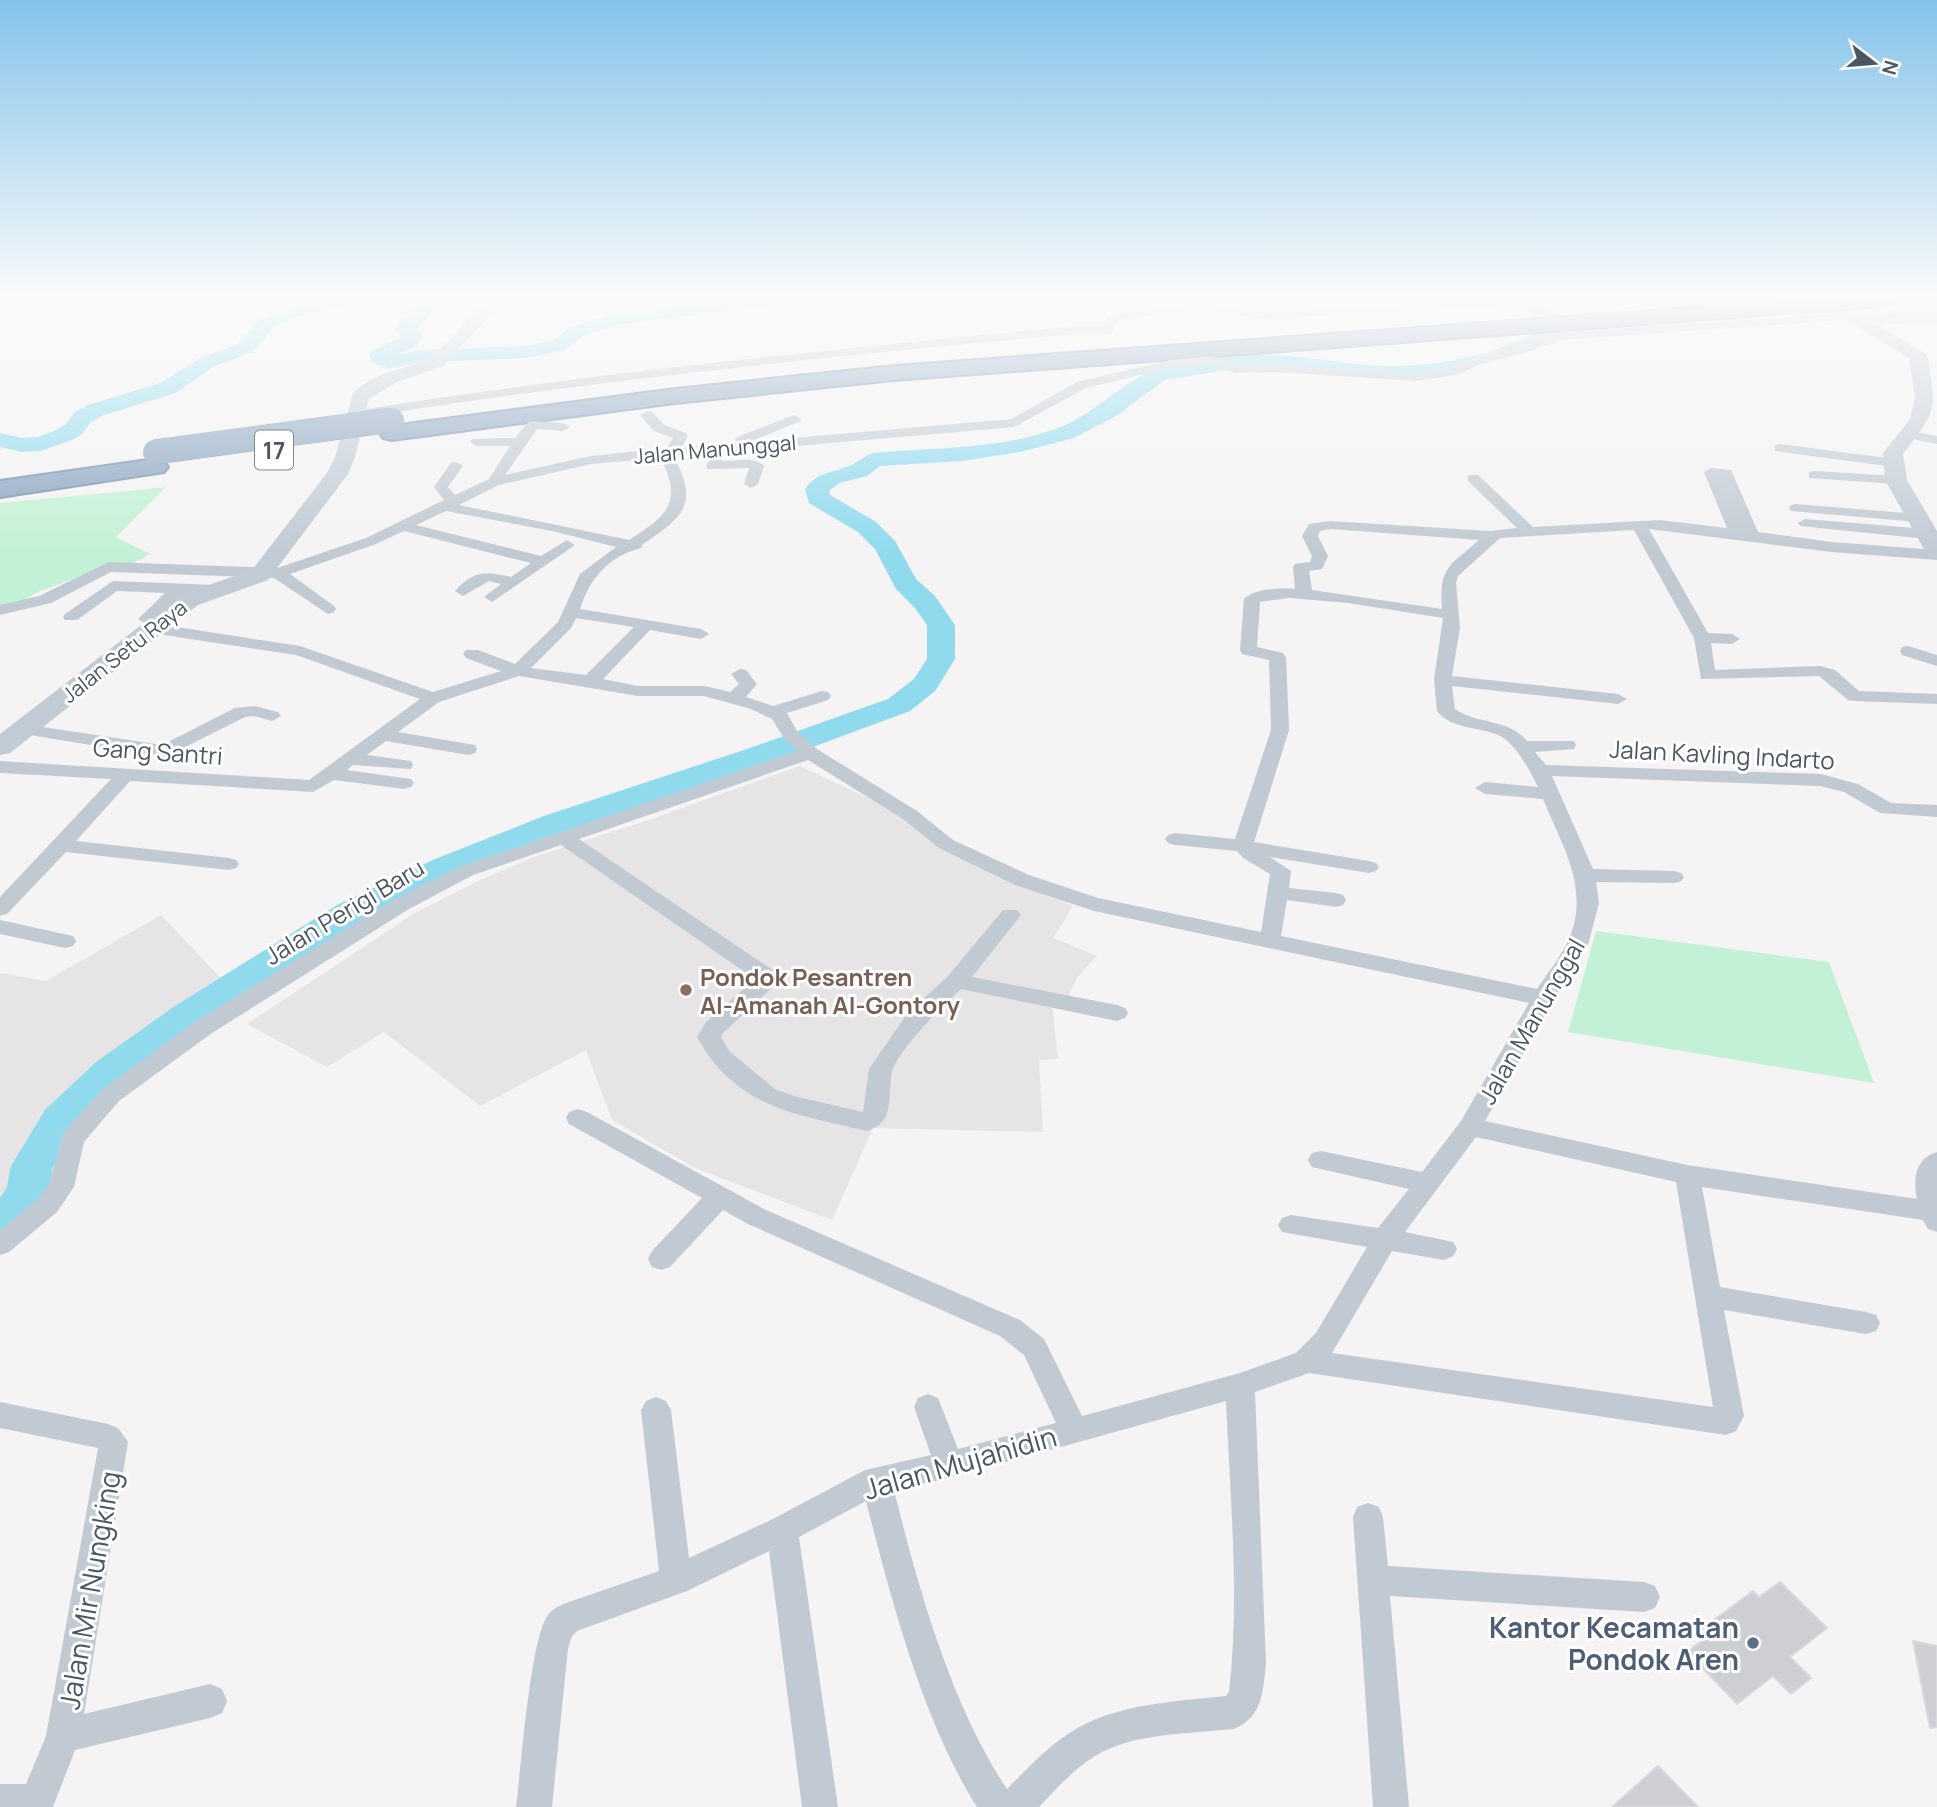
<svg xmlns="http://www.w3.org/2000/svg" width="1937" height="1807" viewBox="0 0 1937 1807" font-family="Manrope,sans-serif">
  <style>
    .education { fill: #e6e4e5 }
    .green { fill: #c3f1d5 }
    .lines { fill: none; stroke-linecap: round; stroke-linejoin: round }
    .river { fill: #90daee; fill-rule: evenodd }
    .building { fill: #cdcfd5; stroke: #d7d9de; stroke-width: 2 }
    .highway-casing { stroke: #7690ad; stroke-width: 4 }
    .street { fill: #c1cad2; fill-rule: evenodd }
    .secondary { fill: #c1cbd6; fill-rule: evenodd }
    .highway { fill: #8ba5c1; fill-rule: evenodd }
    .highway-bridge-casing { stroke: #7690ad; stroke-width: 25; stroke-linecap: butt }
    .highway-bridge { stroke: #8ba5c1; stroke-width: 24 }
    .education-dot { fill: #8d6e63; stroke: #fff; stroke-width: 2.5 }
    .service-dot { fill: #5c6f8a; stroke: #fff; stroke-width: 2.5 }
    .labels { text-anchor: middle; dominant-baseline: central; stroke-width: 6; stroke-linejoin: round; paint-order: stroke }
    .far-street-label { font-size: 21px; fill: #4a5661; stroke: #fff }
    .shield { fill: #fff; stroke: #808990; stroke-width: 2 }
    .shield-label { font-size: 23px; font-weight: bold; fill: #4a5661 }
    .street-label { font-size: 24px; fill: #4a5661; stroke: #fff }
    .education-label { font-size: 24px; font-weight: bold; fill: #785e54; stroke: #fff; text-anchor: start }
    .near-street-label { font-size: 28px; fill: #4a5661; stroke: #fff }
    .near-service-label { font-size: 28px; font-weight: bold; fill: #4e5e75; stroke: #fff; text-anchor: end }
  </style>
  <rect width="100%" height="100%" fill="#f5f3f3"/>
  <!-- education -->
  <path class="education" d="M800,766L906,816L941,845L1073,906L1053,938L1097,956L1077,978L1066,1001L1052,1004L1058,1059L1039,1060L1043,1132L873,1128L832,1220L695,1168L612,1120L586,1050L480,1106L384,1032L327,1067L247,1024L415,913L478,881L534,857L649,820Z
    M161,915L237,995L93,1074L69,1099L13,1211L0,1218V973L46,981Z"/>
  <!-- green -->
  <path class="green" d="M166,487L116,537L150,554L126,567H105L38,592L13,606L0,608V503Z
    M1596,931L1829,962L1874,1083L1568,1032Z"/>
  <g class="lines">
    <!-- river -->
    <path class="river" d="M321,300H356L353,304L296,317L272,329L252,352L213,367L176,393L104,415L91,422L82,434L72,440L41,451L22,452L0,447V433L22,438L38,437L56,430L66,424L75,412L88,405L160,383L199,359L238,344L258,321L283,309Z
      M423,300H444L416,329L422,337L418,345L397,354L426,350L526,346L552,341L569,328L612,314L721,300H775L765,306L615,325L583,336L565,350L526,358L426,362L389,368L373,363L369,355L372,351L401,338L395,330L397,326Z
      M1518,300C1540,300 1548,303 1561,321L1555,338L1534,350L1427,378H1379L1284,367L1238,368L1165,380L1116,416L1074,438L1020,452L962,461L880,466L867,476L839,483L829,491L830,495L876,522L895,541L916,579L935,596L955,625V659L935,691L910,711L769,763L568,830L459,873L361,921L201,1024L124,1082L73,1132L53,1167L49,1190L30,1222L15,1233L0,1238V1198L7,1187L11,1166L45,1110L96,1062L175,1006L337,905L435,859L544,816L747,749L888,699L914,679L927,659V625L915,608L896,589L875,549L858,532L809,503L805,489C817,472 832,473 849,466C858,463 864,455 874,453C934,447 1000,450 1058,428C1092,415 1116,388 1148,372C1170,361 1212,358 1237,356C1285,351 1332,363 1380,366C1429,368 1495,356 1539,331L1541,321Z"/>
  </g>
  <!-- building -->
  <path class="building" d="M1780,1582L1827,1628L1790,1657L1811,1678L1791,1694L1773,1676L1737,1704L1687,1652L1710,1635L1703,1628L1753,1591L1759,1597Z
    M1913,1641L1937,1646V1727L1930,1728Z
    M1658,1766L1698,1807H1612Z"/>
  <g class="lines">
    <!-- highway casing -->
    <g class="highway-casing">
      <path id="highway" d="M1799,300H1895L1892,304L1885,306L894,380L675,403L392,440L383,438L380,433L383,428L392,426L675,389L894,366Z
        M155,459L164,462L168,467L164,472L0,497V481Z"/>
    </g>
    <!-- street -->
    <path class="street" d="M1479,300H1550L1544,303L1258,319L1206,309L1119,319L1112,333L1108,334H1075C838,356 601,379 366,417L359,413L366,409C601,372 838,349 1075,326H1103L1107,317L1116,312L1206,303L1258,311Z
      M1854,313L1860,317L1858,319L1562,340L1481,364L1457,375L1415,381L1277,372L1235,373L1210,364L1170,368L1086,388L1014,427L726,452L722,461C736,461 754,456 764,466L758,484L751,488L744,484L749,468L708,469L706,466L712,454L674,457C699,503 684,517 643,544L641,548C609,556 590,578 580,609L701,629L709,634L701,639L650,630L603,679L638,686H705L730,692L739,684L731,674L740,669L746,670L757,684L746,697L773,706L822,691L828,692L831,696L828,700L787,713L797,731L817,749L917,811L953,840L1029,875L1098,898L1261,932L1270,874L1243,858L1237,851L1175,845L1168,843L1165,839L1168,835L1175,833L1235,839L1271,730L1269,660L1242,654L1240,650L1244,599C1256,588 1279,588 1295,589L1293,567L1295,564L1310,562L1312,556L1302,536L1309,524L1330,521L1490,531L1517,528L1468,481V475H1478L1533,527L1660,520L1727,528L1704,472L1711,468L1731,470L1758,532L1832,542L1937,550V560L1832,552L1649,529L1708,633L1732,634L1740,639L1732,644L1711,643L1715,670L1820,666L1835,670L1859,691L1937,694V704L1854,701L1848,700L1819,676L1701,679L1694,638L1634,530L1500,538L1458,576L1456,583L1460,628L1452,676L1618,694L1627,699L1618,704L1452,686L1455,709C1478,725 1508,718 1527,741H1574L1576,745L1574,749L1535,752L1546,765L1821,774L1858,784L1891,803L1937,805V817L1880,813L1844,792L1820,786L1552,776L1593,869L1674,871L1681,873L1684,877L1681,881L1674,883L1596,882L1599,903L1588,945L1554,999L1485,1121L1687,1165L1917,1199C1913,1180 1915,1158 1937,1152V1232L1928,1229L1923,1220L1702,1187L1720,1287L1866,1312L1876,1315L1880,1323L1876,1331L1866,1334L1724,1310L1744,1416L1736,1431L1726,1435L1309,1373L1255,1392L1266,1663C1263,1691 1263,1717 1234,1729C1190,1734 1135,1732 1095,1756C1074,1769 1056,1789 1039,1807H977C923,1722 891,1599 866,1501L799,1537L838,1807H802L769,1551L687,1591L577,1631L572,1636L568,1648L552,1807H516C521,1771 530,1638 548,1615C553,1608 559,1606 566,1603L659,1571L641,1410L646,1401L656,1397L666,1401L671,1410L689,1558L771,1520L865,1470L931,1455L914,1407L918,1398L928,1394L938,1398L958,1449L1056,1423L1024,1355L1000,1336L748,1224L723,1210L670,1267L661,1270L652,1267L648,1259L652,1251L702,1198L569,1124L566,1118L569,1112L578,1109L587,1112L766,1210L1020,1320L1044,1339L1082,1416L1240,1373L1296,1353L1316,1333L1367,1247L1282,1232L1278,1225L1282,1218L1291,1215L1378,1228L1409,1189L1312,1167L1308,1160L1312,1153L1321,1151L1422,1172L1461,1121L1529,1003L1094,911L1015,885L939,848L903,819L808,760L579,839L777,973L780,978L777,983L723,1033L721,1037L729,1051L775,1089L794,1096L863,1112L869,1069L873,1063L907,1014L948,976L1003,910H1017L1021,915L972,977L1117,1005L1125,1008L1128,1013L1125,1018L1117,1021L961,989C942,1007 899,1048 892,1072C887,1096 896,1122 867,1131C795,1114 736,1108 697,1037L706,1022L755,979L561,845L473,875L409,909L212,1033L119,1101L84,1142L74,1187L57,1212L9,1252L0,1255V1230L39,1198L49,1184L63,1133L103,1089L196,1021L395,899L459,867L797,751L784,738L772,719L751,709L704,696H638L519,676L439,702L398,732L475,745L477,749L475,753L468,755L386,741L367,755L411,761L413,765L411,769L353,765L347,770L411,779L414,783L411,787L404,789L334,780L313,792L130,781L76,841L229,858L236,860L239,864L236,868L229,870L66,852L7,914L0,916V897L111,779L0,773V761L309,780L420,699L296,655L151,633L145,632L143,628L145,624L151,623L300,646L433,692L501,671L466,658L463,654L466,650H478L515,664L558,622L580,574L616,547L552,531L446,511L416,525L541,556L567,540L575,545L492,602L484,597L501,584L489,581L463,596L455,591C474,570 486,571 511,577L531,563L404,531L376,544L290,574L334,606L336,609L334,612L328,614L274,578L111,572L51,603L0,615V605L39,596L109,562L277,568L366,538L444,500L434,487L451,463L456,462L463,466L448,487L455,495L489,479L510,446H477L470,442L472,439L515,438L528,422L533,421L563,423L570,427L563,431L537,429L505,475L591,456L667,448L673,438L654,431L640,415L647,411L652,412L664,425L686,433L688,436L681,448L738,443L735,440L737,437L794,415L801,419L799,422L749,442L1011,419L1077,382L1170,360L1211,356L1236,365L1277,364L1415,373L1450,369L1473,358L1561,332ZM660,458C684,502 667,516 629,540L459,505L499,485L591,464ZM1330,529L1479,540C1449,567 1439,566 1442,609L1312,590L1309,571L1322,569L1328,556L1318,536L1320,531ZM1289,598L1348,603L1443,618L1434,680L1437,711C1452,730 1478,726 1498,735C1514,741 1531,772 1538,787L1485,782L1475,788L1485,794L1543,799C1563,848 1592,891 1567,943C1559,959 1547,974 1537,989L1281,936L1287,900L1336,907L1343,905L1346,900L1343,895L1336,893L1289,888L1291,871L1270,857L1369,873L1376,871L1379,867L1376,863L1369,861L1254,842L1289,730L1286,657L1283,653L1257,647L1260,602ZM576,618L634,627L586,675L531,668L571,628ZM1476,1137L1676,1182L1713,1407L1332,1353L1392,1251L1444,1260L1453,1256L1457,1249L1453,1242L1405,1232ZM1226,1401C1230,1495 1240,1599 1229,1692L1226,1696C1173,1702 1114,1703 1068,1734C1045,1749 1026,1770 1007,1789C951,1705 918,1587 894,1490L949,1478Z
      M1907,430L1937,436V444L1902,437V431Z
      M1780,444L1894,459L1901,463L1894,467L1775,451V445Z
      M1814,471L1896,476L1903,480L1896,484L1809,478V472Z
      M1796,504L1918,514L1925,518L1918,522L1791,511L1789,508L1791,505Z
      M1805,519L1927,529L1935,534L1927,539L1800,526L1798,523Z
      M113,581L216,585L224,590L216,595L183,594L152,622L146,624L138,619L165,593L117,591L77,620H65L63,617L65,614Z
      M1908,646L1937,655V666L1902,655L1900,651L1902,647Z
      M255,706L278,712L281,716L272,721L254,716L245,717L165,757L23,734L14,729L23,724L162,745L235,708Z
      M0,920L73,936L76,941L73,946L65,948L0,934Z
      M0,1402L108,1424L118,1428L128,1442L84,1714L210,1684L222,1689L227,1701L222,1713L210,1718L75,1750L53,1807H0V1784H26L46,1736L98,1448L0,1428Z
      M1368,1503L1379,1507L1383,1517L1388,1566L1644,1582L1655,1586L1660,1597L1655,1608L1644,1612L1390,1596L1409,1807H1373L1353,1517L1357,1507Z"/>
    <!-- secondary -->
    <path class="secondary" d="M485,300H504L443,366L397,382L369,399L355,457L348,474L268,580L198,605L10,753L0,755V734L180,595L252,570L327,473L335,457L353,394C372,372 402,371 427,359C442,351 472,314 485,300Z
      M1854,312L1937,314V324L1876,323L1927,355C1937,410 1937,410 1903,454L1907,480L1937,531V558L1929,556L1925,551L1885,480L1883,453L1910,419L1915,398L1909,358L1848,321L1845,317L1848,313Z"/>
    <!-- highway -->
    <use href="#highway" class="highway"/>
    <!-- highway-bridge casing -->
    <g class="highway-bridge-casing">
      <path id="highway-bridge" d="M155,452L392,420"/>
    </g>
    <!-- highway-bridge -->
    <use href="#highway-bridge" class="highway-bridge"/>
  </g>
  <!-- sky -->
  <linearGradient id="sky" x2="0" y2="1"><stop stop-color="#85c3ea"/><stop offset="0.54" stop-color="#fafafa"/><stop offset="1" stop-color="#fafafa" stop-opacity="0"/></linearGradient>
  <rect width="1937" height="553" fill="url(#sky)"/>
  <!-- markers -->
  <circle class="education-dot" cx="686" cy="990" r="7"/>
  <circle class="service-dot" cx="1753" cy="1643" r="7"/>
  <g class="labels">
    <!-- far-street labels -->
    <g class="far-street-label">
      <text transform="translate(715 449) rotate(-5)">Jalan Manunggal</text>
      <text transform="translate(124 651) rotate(-38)">Jalan Setu Raya</text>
    </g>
    <!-- shield labels -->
    <rect class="shield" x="255" y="430.5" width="38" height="39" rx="5"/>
    <g class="shield-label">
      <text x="274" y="450">17</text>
    </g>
    <!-- street labels -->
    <g class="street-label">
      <text transform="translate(158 751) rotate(4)">Gang Santri</text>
      <text transform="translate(1722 754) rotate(3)">Jalan Kavling Indarto</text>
      <text transform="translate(344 911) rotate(-31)">Jalan Perigi Baru</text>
      <text transform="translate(1531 1021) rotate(-60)">Jalan Manunggal</text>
    </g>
    <!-- education labels -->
    <g class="education-label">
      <text x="700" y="976">Pondok Pesantren<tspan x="700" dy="28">Al-Amanah Al-Gontory</tspan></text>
    </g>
    <!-- near-street labels -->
    <g class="near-street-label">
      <text transform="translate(960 1462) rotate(-16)">Jalan Mujahidin</text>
      <text transform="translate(89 1590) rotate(-80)">Jalan Mir Nungking</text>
    </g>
    <!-- near-service labels -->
    <g class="near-service-label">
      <text x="1739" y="1627">Kantor Kecamatan<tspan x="1739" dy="32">Pondok Aren</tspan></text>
    </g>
  </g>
  <!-- north arrow -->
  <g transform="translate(1874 63) rotate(106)" stroke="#ffffff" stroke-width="5" paint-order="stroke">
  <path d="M0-5L12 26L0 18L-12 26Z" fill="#4a5661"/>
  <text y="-10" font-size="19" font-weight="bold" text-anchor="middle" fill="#4a5661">N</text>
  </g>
</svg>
